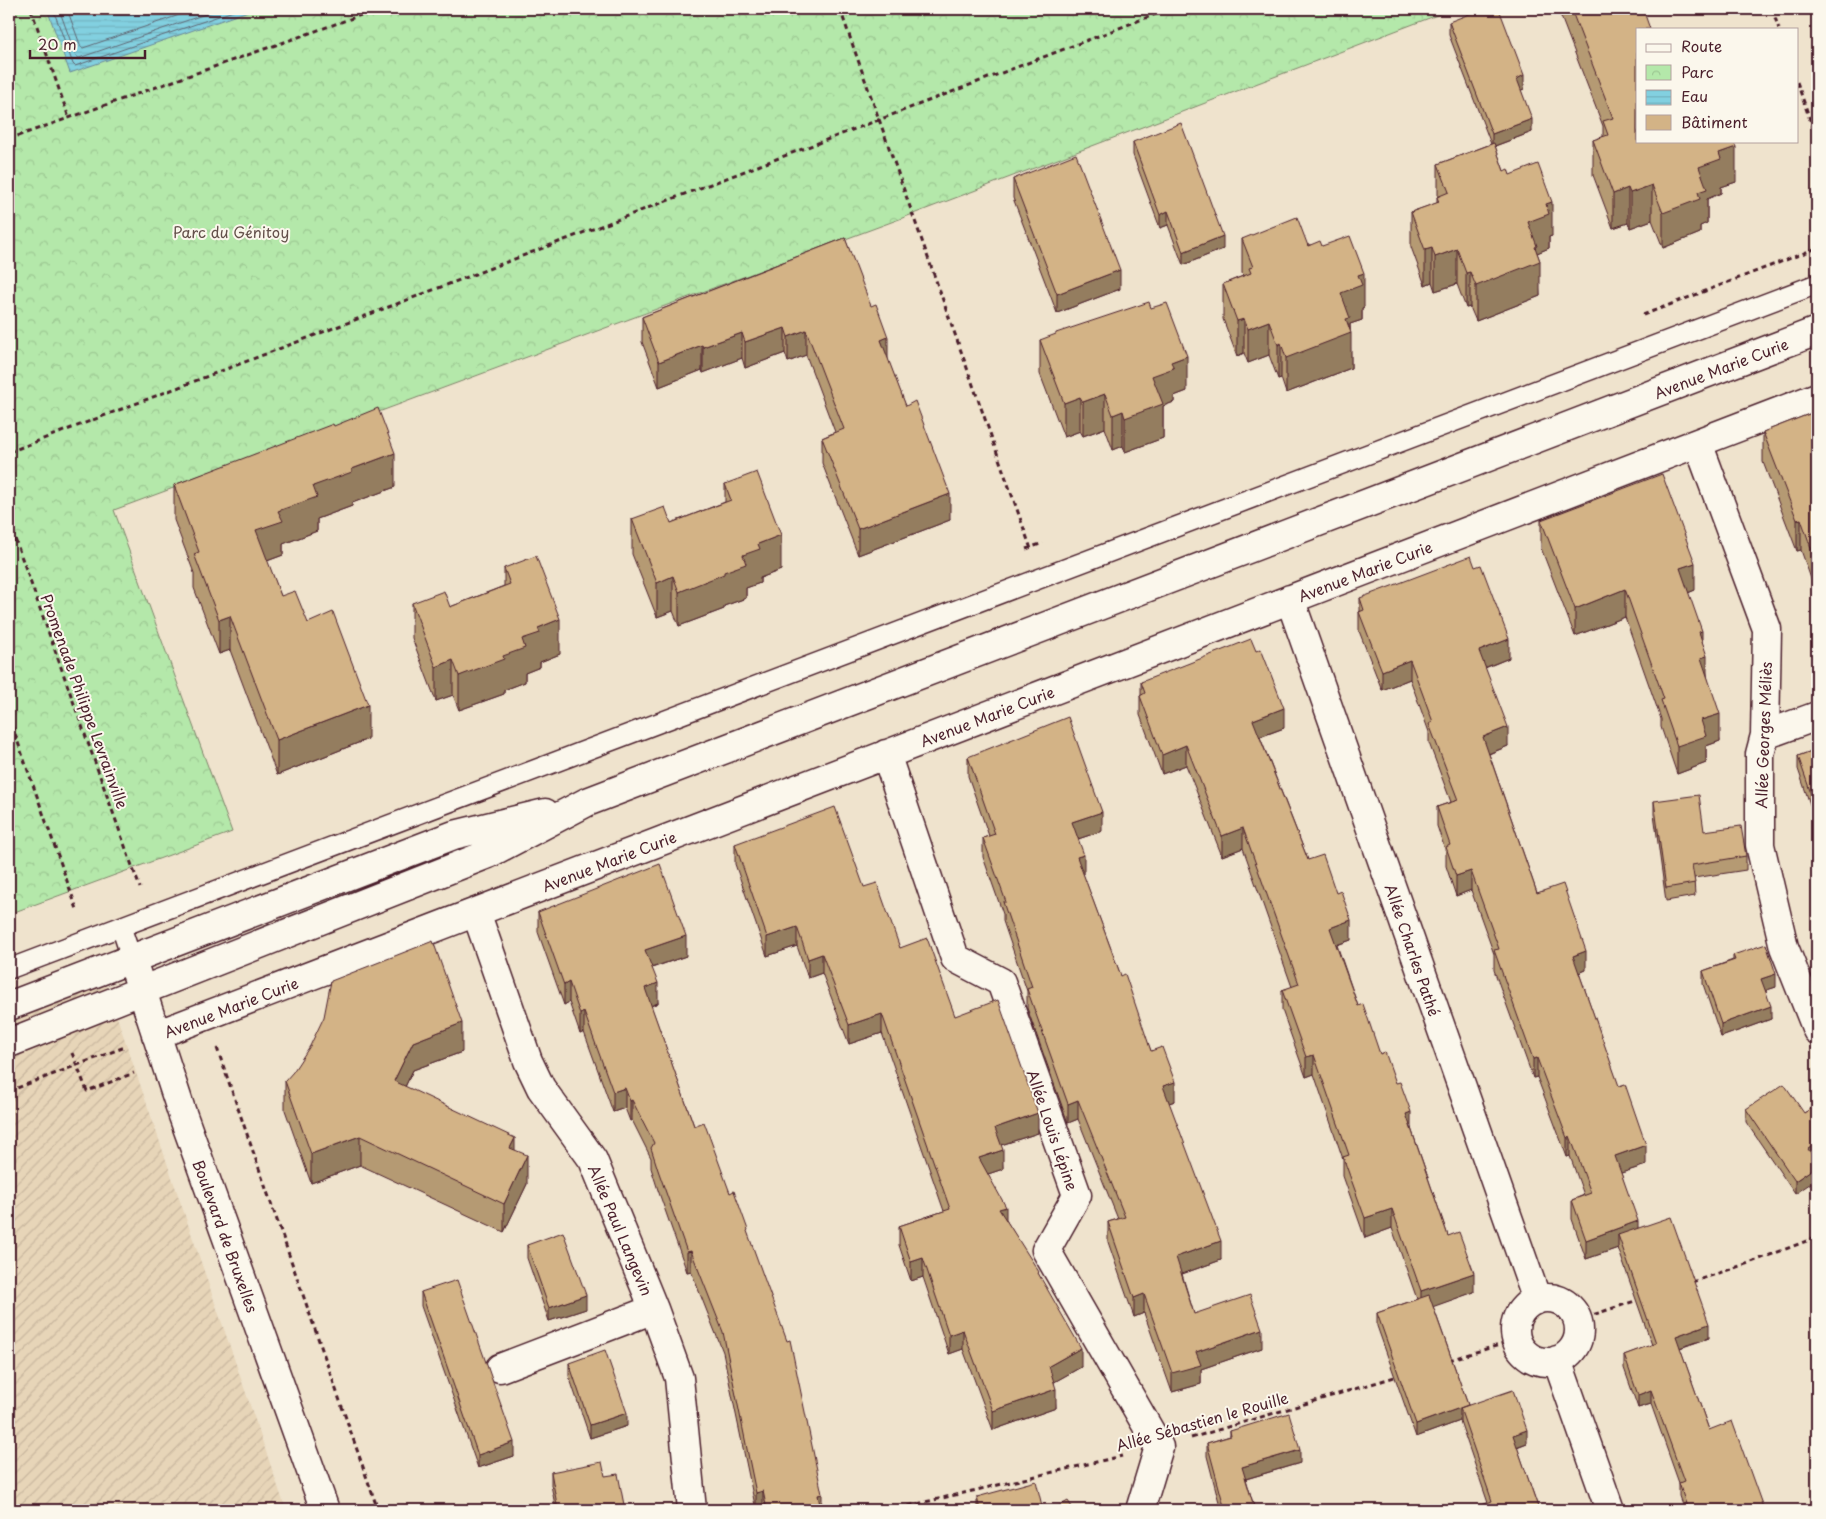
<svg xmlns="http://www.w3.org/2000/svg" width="1826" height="1519" viewBox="0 0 1826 1519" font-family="'Playpen Sans',sans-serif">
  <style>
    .industrial { fill: url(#industrial-furrows) }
    .park { fill: url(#park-crowns); stroke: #7f846a }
    .water { fill: url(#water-rules); stroke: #6c8998 }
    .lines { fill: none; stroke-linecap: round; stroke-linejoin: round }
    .shore { stroke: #606673; stroke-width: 1 }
    .lane-casing { stroke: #4a1f2b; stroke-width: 22 }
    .street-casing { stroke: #4a1f2b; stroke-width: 31 }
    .secondary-casing { stroke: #4a1f2b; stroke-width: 31 }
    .path { stroke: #4a1f2b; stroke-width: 3; stroke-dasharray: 5 4; stroke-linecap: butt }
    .lane { stroke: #fbf7ec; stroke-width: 19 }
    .street { stroke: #fbf7ec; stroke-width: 28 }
    .secondary { stroke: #fbf7ec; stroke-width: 28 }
    .wall { fill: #b59a73; stroke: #4a1f2b }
    .shaded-wall { fill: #947d5e; stroke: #4a1f2b }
    .building { fill: #d3b386; stroke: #4a1f2b }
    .labels { text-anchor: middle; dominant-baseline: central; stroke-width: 4; stroke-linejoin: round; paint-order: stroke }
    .park-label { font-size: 15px; fill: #64514b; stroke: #fbf7ec }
    .street-label { font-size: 15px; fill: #4a1f2b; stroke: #fbf7ec }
  </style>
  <defs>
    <pattern id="industrial-furrows" width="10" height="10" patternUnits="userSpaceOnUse" patternTransform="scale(1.25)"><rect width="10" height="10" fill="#e7d5b8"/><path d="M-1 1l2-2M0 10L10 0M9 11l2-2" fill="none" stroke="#c8b69e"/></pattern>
    <pattern id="park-crowns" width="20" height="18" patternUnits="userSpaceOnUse" patternTransform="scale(1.25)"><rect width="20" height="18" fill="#b4e8aa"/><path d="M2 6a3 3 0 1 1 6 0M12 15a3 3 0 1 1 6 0" fill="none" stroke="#9cc792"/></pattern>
    <pattern id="water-rules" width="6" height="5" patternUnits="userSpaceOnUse" patternTransform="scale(1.25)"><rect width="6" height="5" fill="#82d0e0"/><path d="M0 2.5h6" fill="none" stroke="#72b2c0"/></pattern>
  </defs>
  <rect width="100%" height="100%" fill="#efe3cd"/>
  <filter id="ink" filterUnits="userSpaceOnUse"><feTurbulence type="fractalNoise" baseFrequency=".02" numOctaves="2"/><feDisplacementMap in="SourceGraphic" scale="10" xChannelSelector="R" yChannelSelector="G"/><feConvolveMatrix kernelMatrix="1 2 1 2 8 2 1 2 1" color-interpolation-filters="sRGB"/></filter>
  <g filter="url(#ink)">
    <!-- industrial -->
    <path class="industrial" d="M106,985L286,1510H9V1022Z"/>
    <!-- park -->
    <path class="park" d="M9,9H1453L913,214L114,510L232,832L9,914Z"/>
    <!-- water -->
    <path class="water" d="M47,9H254L70,73Z"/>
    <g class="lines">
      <!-- shore -->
      <path class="shore" d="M53,9L73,64L75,66L239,9
        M59,9L76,56L79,58L220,9
        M67,9L81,47L83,48L197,9"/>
      <!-- lane casing -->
      <g class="lane-casing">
        <path id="lane" d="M121,927L132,960
          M9,969L1817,284"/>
      </g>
      <!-- street casing -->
      <g class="street-casing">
        <path id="street" d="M1698,443L1767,629L1765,735L1760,754V845L1784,947L1817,1030
          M1290,599L1537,1300
          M1765,735L1817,716
          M886,754L955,958L1001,982L1077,1195L1046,1250L1159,1447L1140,1510
          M476,912L528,1061L541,1088L593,1160L654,1309L679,1378L692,1510
          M132,960L182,1113L325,1510
          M156,1035L1817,397
          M1515 1330a32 32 0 1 1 64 0a32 32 0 1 1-64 0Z
          M1557,1360L1610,1510
          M500,1368L654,1309"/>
      </g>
      <!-- secondary casing -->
      <g class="secondary-casing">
        <path id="secondary" d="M9,1006L454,835L545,813
          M9,1043L488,854L587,802L1817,331"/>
      </g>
      <!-- path -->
      <path class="path" d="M31,9L69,118
        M840,9L1031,549
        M1772,9L1779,29
        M1797,82L1817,140
        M9,139L378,9
        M1643,315L1817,248
        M9,452L1169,9
        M9,522L140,888
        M1026,549L1043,543
        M9,717L78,912
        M217,1048L378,1510
        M72,1053L87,1091L134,1073
        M9,1091L125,1047
        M1692,1282L1749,1263L1817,1237
        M1577,1320L1638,1300
        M1449,1360L1516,1340
        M1191,1438L1398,1376
        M891,1510L1122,1456"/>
      <!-- lane -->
      <use href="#lane" class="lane"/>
      <!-- street -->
      <use href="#street" class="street"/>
      <!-- secondary -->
      <use href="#secondary" class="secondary"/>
    </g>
    <!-- wall -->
    <path class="wall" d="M1558,9H1643L1637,141L1736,182L1721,187V193L1707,199V223L1700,226V233L1663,248L1652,220L1630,228L1628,223L1613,228L1593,175V140L1603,137V126Z
      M1449,22L1524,89L1521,90L1532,132L1495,146L1504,171L1510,175L1552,236L1549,237V248L1537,253L1540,296L1476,321L1470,307L1466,308L1457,284L1435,291L1432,282L1425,285L1411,247V212L1437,203V197L1438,196V164L1491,144L1449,35Z
      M1133,142L1223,249L1183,265L1168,225L1160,228L1133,155Z
      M1013,179L1120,289L1057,313L1013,198Z
      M845,238L888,360L950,520L858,555L822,463V438L835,432L806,355L788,362L785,353L745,368L742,358L703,373L702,370L659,387L642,342V317Z
      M1242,239L1322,246L1364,307L1362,308V320L1350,324L1351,368L1286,393L1281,378L1278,379L1269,355L1248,363L1244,353L1237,356L1223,319V284L1243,276L1242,273Z
      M1040,340L1187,391L1174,396V402L1163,406V438L1125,452L1123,446L1113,450L1105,428L1083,436L1080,431L1064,437L1040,374Z
      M1817,411V596L1801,550L1797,551L1763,462V432Z
      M334,426L395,487L352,503V506L317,519V531L283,544V555L267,561L281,596L308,623L368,739L277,775L230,650L219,654L194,588V573L174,520V485Z
      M725,484L781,570L760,578V583L746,588V598L724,606V609L679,626L673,611L657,617L632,554V519L671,523L725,502Z
      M1541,520L1695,590L1688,593L1702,640L1707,675L1720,741L1706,746V763L1677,774L1661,727V719L1625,617L1575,636L1541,548Z
      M504,568L560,654L540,662V667L525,673V682L504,690V694L459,710L453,695L436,701L412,638V603L450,607L504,586Z
      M1360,598L1509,658L1485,668L1508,746L1489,754L1537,893L1586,970L1579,973L1646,1165L1621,1173L1638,1228L1709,1338L1680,1348L1709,1430L1764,1510H1684L1679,1496V1483L1651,1404L1638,1408L1624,1368V1355L1652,1345L1618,1248L1586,1259L1572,1219V1200L1584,1195L1570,1156L1567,1157L1537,1077L1533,1078L1494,970V954L1471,890L1456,896L1446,866V852L1437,826V807L1451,802L1429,743V732L1410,679L1382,690L1359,631V612L1360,611Z
      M1141,682L1284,728L1260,737L1308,860L1351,940L1337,945L1358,1006L1380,1054L1411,1128L1448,1236L1474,1292L1433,1306L1468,1405L1527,1443L1517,1447L1539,1510L1488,1503L1460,1421L1416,1437L1377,1326V1313L1417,1299L1392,1228L1365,1238L1343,1176V1159L1314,1074L1306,1077L1282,1010V990L1292,987L1243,848L1222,856L1186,765L1162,774L1140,715V696L1141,695Z
      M1817,749V821L1816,822L1798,769V756Z
      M968,757L1102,831L1078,839L1084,874H1083L1121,976L1151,1051L1175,1101L1169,1103L1221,1260L1182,1274L1194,1314L1262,1348L1201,1369V1384L1172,1392L1144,1313L1134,1317L1108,1242V1222L1118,1219L1078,1119L1068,1123L1027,1008V991L1003,921V914L983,857V838L989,836L968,776Z
      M1654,801L1704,831L1746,856V870L1694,878L1695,896L1666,901L1654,814Z
      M735,844L864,887L900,948L955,1016L1038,1133L1001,1145L1003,1169L988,1174L1006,1220L1039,1275L1081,1367L1054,1382L1056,1408L993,1430L963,1349L949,1354L923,1277L911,1281L899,1245V1226L944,1211L882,1033L849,1044L822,973L808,978L797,946L767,956L735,864Z
      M538,912L686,956L652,968L658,1003L651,1006L694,1126L730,1193L748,1235L822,1510H756L723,1352L691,1271L687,1272L658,1190L651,1168V1158L632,1120L630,1121L625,1108L613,1112L584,1032L580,1034L569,1002L564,1005L538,932Z
      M1733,955L1776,987L1766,990L1771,1019L1721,1037L1703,984V971L1733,960Z
      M462,1052L413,1070L405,1087L515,1150L527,1184L504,1232L360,1165L311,1183L285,1110V1081Z
      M1817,1105V1156L1814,1158L1795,1194L1746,1122V1109L1804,1113Z
      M527,1245L586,1309L549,1321L527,1258Z
      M421,1292L514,1456L478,1468L421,1306Z
      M569,1363L627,1426L590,1438L569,1376Z
      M1230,1431L1300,1463L1246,1479L1255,1510H1221L1207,1456V1443L1230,1436Z
      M551,1472L605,1476L625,1510H556L551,1485Z
      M977,1497L1043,1510H977Z"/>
    <!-- shaded-wall -->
    <path class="shaded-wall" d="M1524,75V89L1517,92V79Z
      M1532,119V132L1492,147V134Z
      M1736,147V182L1721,187V193L1707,199V223L1700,226V233L1663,248V213L1698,192L1699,167L1719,153Z
      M1652,185V220L1630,228V193Z
      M1628,188V223L1613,228V194Z
      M1552,202V236L1549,237V248L1537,253L1540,261V296L1476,321V286L1528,222L1546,204Z
      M1168,211V225L1160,228V215Z
      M1223,236V249L1183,265V252Z
      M1432,248V282L1425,285V250Z
      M1457,249V284L1435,291V257Z
      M1120,270V289L1057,313V294Z
      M1470,272V307L1466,308V273Z
      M1364,273V307L1362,308V320L1350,324V334L1351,333V368L1286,393V358L1341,293L1358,275Z
      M1244,319V353L1237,356V321Z
      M1269,321V355L1248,363V329Z
      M785,328V353L745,368V342Z
      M806,330V355L788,362V337Z
      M742,333V358L703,373V347Z
      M888,337V363L881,340Z
      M1281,343V378L1278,379V345Z
      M702,345V370L659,387V362Z
      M1187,356V391L1174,396V402L1163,406V438L1125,452V418L1152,376L1171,362Z
      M1105,394V428L1083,436V402Z
      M1080,397V431L1064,437V403Z
      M1123,411V446L1113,450V415Z
      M395,453V487L352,503V506L317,519V531L283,544V555L256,565V530L278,511L313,486L352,469Z
      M950,494V520L858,555V529Z
      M1801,519V550L1797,551V520Z
      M781,535V570L760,578V583L746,588V598L724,606V609L679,626V592L724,572L743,555L758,544Z
      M1695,563V590L1680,596V568Z
      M673,576V611L657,617V583Z
      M1625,589V617L1575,636V609Z
      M230,616V650L219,654V620Z
      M560,619V654L540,662V667L525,673V682L504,690V694L459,710V676L503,656L522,639L538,628Z
      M1702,631V657L1707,656V683L1701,685L1699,632Z
      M1509,639V658L1479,670V651Z
      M453,660V695L436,701V667Z
      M1410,660V679L1382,690V671Z
      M368,705V739L277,775V740Z
      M1284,708V728L1253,739V720Z
      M1720,714V741L1706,746V763L1677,774V746L1701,720Z
      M1508,727V746L1483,756V737Z
      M1186,745V765L1162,774V755Z
      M1816,808H1817V821L1816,822Z
      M1102,812V831L1072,841V822Z
      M1243,828V848L1222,856V836Z
      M1084,855V874L1077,876V857Z
      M1471,871V890L1456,896V876Z
      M1351,920V940L1330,947V928Z
      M797,927V946L767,956V937Z
      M686,936V956L645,970V950Z
      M1586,951V970L1573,975V956Z
      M822,954V973L808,978V959Z
      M1776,974V987L1761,992V979Z
      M569,982V1002L564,1005V985Z
      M658,983V1003L645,1008V988Z
      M1771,1006V1019L1721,1037V1024Z
      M584,1012V1032L580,1034V1014Z
      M882,1014V1033L849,1044V1025Z
      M462,1023V1052L413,1070L394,1110V1081L413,1042Z
      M1314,1055V1074L1306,1077V1057Z
      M1537,1058V1077L1533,1078V1059Z
      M1175,1082V1101L1163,1105V1086Z
      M625,1088V1108L613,1112V1092Z
      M632,1100V1120L630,1121V1101Z
      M1078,1100V1119L1068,1123V1104Z
      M1411,1112V1131L1406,1114Z
      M1038,1113V1133L995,1147V1128Z
      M360,1136V1165L311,1183V1154Z
      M1570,1136V1156L1567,1157V1138Z
      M515,1138V1167L510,1148Z
      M1817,1143V1156L1808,1162V1149Z
      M1646,1145V1165L1615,1175V1156Z
      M1003,1150V1169L979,1177V1158Z
      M527,1155V1184L504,1232V1204Z
      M1817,1166V1179L1795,1194V1181Z
      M1006,1207V1226L999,1209Z
      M1392,1209V1228L1365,1238V1218Z
      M1638,1221V1241L1618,1235V1248L1586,1259V1240Z
      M1221,1241V1260L1176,1276V1257Z
      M691,1251V1271L687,1272V1252Z
      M923,1258V1277L911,1281V1262Z
      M1474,1273V1292L1421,1311V1291Z
      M1144,1294V1313L1134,1317V1298Z
      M586,1295V1309L549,1321V1308Z
      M1709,1324V1338L1676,1349V1336Z
      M1262,1329V1348L1201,1369V1384L1172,1392V1373L1196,1352Z
      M963,1330V1349L949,1354V1335Z
      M1081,1348V1367L1049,1385V1366Z
      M1056,1389V1408L993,1430V1411Z
      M1651,1390V1404L1638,1408V1395Z
      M1468,1405L1460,1408V1421L1416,1437V1424Z
      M627,1413V1426L590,1438V1425Z
      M1527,1430V1443L1513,1448V1435Z
      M514,1442V1456L478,1468V1455Z
      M1300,1450V1463L1242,1480V1467Z
      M763,1491V1510H756V1493Z
      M822,1494V1510H818V1495Z"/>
    <!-- building -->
    <path class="building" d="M1482,9H1499L1524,75L1517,79L1532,119L1492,134L1449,22Z
      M1571,9H1643L1650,29H1637V141H1733L1736,147L1719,153L1721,159L1699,167L1707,189L1698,192L1700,199L1663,213L1652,185L1630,193L1628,188L1613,194L1593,140L1608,135L1603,121L1613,118Z
      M1181,123L1223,236L1183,252L1168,211L1160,215L1133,142Z
      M1494,143L1504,171L1508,169L1510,175L1538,164L1552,202L1546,204L1549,214L1528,222L1537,246L1535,247L1540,261L1476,286L1470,272L1466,273L1457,249L1435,257L1432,248L1425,250L1411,212L1439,202L1437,197L1449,192L1438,164Z
      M1076,154L1120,270L1057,294L1013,179Z
      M1297,217L1308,246L1320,241L1322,246L1350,236L1364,273L1358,275L1362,285L1341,293L1350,318L1346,319L1351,333L1286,358L1281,343L1278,345L1269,321L1248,329L1244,319L1237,321L1223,284L1251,273L1249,268L1253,267L1242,239Z
      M845,238L871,306L876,304L888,337L881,340L906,406L915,401L950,494L858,529L822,438L844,429L806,330L788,337L785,328L745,342L742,333L703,347L702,345L659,362L642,317Z
      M1149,302L1151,308L1167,303L1187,356L1171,362L1174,368L1152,376L1163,404L1125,418L1123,411L1113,415L1105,394L1083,402L1080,397L1064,403L1040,340L1056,334V333Z
      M378,408L395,453L352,469V472L313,486L317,497L278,511L283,521L256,530L281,596L295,591L308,623L333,612L368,705L277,740L230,616L219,620L194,554L199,552L174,485L333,424L334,426Z
      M1817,411V565L1801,519L1797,520L1763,432Z
      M757,472L781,535L758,544L760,549L743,555L746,564L724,572V574L679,592L673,576L657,583L632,519L665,507L671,523L731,500L725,484Z
      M1662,474L1695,563L1680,568L1702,631L1699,632L1707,656L1701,658L1720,714L1701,720L1706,736L1677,746L1661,700L1664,699L1625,589L1575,609L1541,520Z
      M536,556L560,619L538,628L540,633L522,639L525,648L503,656L504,659L459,676L453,660L436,667L412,603L444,591L450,607L510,584L504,568Z
      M1471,556L1475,567L1481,565L1509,639L1479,651L1508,727L1483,737L1537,893L1563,884L1586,951L1573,956L1619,1086L1625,1084L1646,1145L1615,1156L1638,1221L1586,1240L1572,1200L1591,1193L1570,1136L1567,1138L1537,1058L1533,1059L1494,950L1499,949L1471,871L1456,876L1446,847L1450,845L1437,807L1458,800L1429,724L1433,722L1410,660L1382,671L1359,612L1364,610L1360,598Z
      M1251,639L1256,651L1261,649L1284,708L1253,720L1308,860L1323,855L1336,893L1341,891L1351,920L1330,928L1358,1006L1363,1004L1380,1054L1385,1052L1396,1083L1400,1082L1411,1112L1406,1114L1448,1236L1459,1232L1474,1273L1421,1291L1392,1209L1365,1218L1343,1157L1349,1155L1314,1055L1306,1057L1282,990L1299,984L1243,828L1222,836L1186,745L1162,755L1140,696L1145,693L1141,682Z
      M1068,717L1102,812L1072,822L1084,855L1077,857L1121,976L1125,974L1151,1051L1162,1047L1175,1082L1163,1086L1221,1241L1176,1257L1194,1314L1250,1295L1262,1329L1196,1352L1201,1365L1172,1373L1144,1294L1134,1298L1108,1222L1125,1217L1078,1100L1068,1104L1027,989L1032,987L1003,902H1006L983,838L995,834L968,757Z
      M1817,749V808H1816L1798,756Z
      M1699,795L1704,831L1741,826L1746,856L1692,865L1695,883L1666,888L1654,801Z
      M835,807L864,887L877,883L900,948L927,938L955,1016L998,1000L1038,1113L995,1128L1003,1150L979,1158L1006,1207L999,1209L1039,1272L1038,1273L1081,1348L1049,1366L1056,1389L993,1411L963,1330L949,1335L923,1258L911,1262L899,1226L950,1209L882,1014L849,1025L822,954L808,959L797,927L767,937L735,844Z
      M660,864L686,936L645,950L658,983L645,988L694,1126L704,1122L730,1193L734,1191L748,1230L747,1231L787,1341L790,1340L822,1494L818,1495L821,1510H767L763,1491L756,1493L723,1332L691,1251L687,1252L658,1170L651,1148L654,1143L632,1100L630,1101L625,1088L613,1092L584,1012L580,1014L569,982L564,985L538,912Z
      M433,941L462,1023L413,1042L394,1081L515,1138L510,1148L527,1155L504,1204L360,1136L311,1154L285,1081L293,1072L310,1046L324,1017L331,981Z
      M1766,944L1776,974L1761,979L1771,1006L1721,1024L1703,971L1735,960L1733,955Z
      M1784,1084L1804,1113L1817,1105V1143L1808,1149L1817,1162V1166L1795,1181L1746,1109Z
      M1671,1217L1709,1324L1676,1336L1709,1430L1732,1421L1764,1510H1688L1679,1483L1684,1481L1651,1390L1638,1395L1624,1355L1656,1343L1618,1235Z
      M563,1232L586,1295L549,1308L527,1245Z
      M457,1280L514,1442L478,1455L421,1292Z
      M1429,1295L1468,1405L1416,1424L1377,1313Z
      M605,1350L627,1413L590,1425L569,1363Z
      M1513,1390L1527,1430L1513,1435L1539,1510H1469L1492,1501L1460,1408Z
      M1289,1413L1300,1450L1242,1467L1255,1510H1225L1207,1443L1231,1436L1230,1431Z
      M602,1462L605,1476L618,1474L625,1510H558L551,1472Z
      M1036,1481L1043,1510H980L977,1497Z
      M1068,1501L1074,1510H1052Z"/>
  </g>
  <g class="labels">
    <!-- park labels -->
    <g class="park-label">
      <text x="231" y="231">Parc du Génitoy</text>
    </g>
    <!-- street labels -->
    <g class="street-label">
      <text transform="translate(1721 368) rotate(-21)">Avenue Marie Curie</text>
      <text transform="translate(1365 571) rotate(-21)">Avenue Marie Curie</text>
      <text transform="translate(85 701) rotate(70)">Promenade Philippe Levrainville</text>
      <text transform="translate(987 716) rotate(-21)">Avenue Marie Curie</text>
      <text transform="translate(1763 735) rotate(-88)">Allée Georges Méliès</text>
      <text transform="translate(609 861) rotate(-21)">Avenue Marie Curie</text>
      <text transform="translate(1413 950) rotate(71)">Allée Charles Pathé</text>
      <text transform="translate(231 1007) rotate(-21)">Avenue Marie Curie</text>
      <text transform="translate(1053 1130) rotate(71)">Allée Louis Lépine</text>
      <text transform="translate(621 1230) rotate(67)">Allée Paul Langevin</text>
      <text transform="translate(226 1236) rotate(70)">Boulevard de Bruxelles</text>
      <text transform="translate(1202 1421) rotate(-16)">Allée Sébastien le Rouille</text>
    </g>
  </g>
  <!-- margin -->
  <rect width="1826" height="1519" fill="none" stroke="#fbf7ec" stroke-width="30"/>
  <rect x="15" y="15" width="1796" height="1489" fill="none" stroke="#4a1f2b" stroke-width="2" filter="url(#ink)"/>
  <!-- legend -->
  <rect x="1636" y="28" width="162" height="115" fill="#fbf7ec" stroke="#b4a19f"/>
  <rect x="1646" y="44" width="25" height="8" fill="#fbf7ec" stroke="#b4a19f"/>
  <text x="1681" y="52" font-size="15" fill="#4a1f2b">Route</text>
  <rect x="1646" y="65" width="25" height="15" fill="url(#park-crowns)" stroke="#b4a19f"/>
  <text x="1681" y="78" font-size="15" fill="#4a1f2b">Parc</text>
  <rect x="1646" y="90" width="25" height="15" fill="url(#water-rules)" stroke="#b4a19f"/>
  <text x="1681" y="102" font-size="15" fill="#4a1f2b">Eau</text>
  <rect x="1646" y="115" width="25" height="15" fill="#d3b386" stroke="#b4a19f"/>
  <text x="1681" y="128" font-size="15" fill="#4a1f2b">Bâtiment</text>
  <!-- scale -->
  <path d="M30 50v8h115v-8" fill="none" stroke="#4a1f2b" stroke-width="2.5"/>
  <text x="38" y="50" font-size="15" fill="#4a1f2b" stroke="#fbf7ec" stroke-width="4" paint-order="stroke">20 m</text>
</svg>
